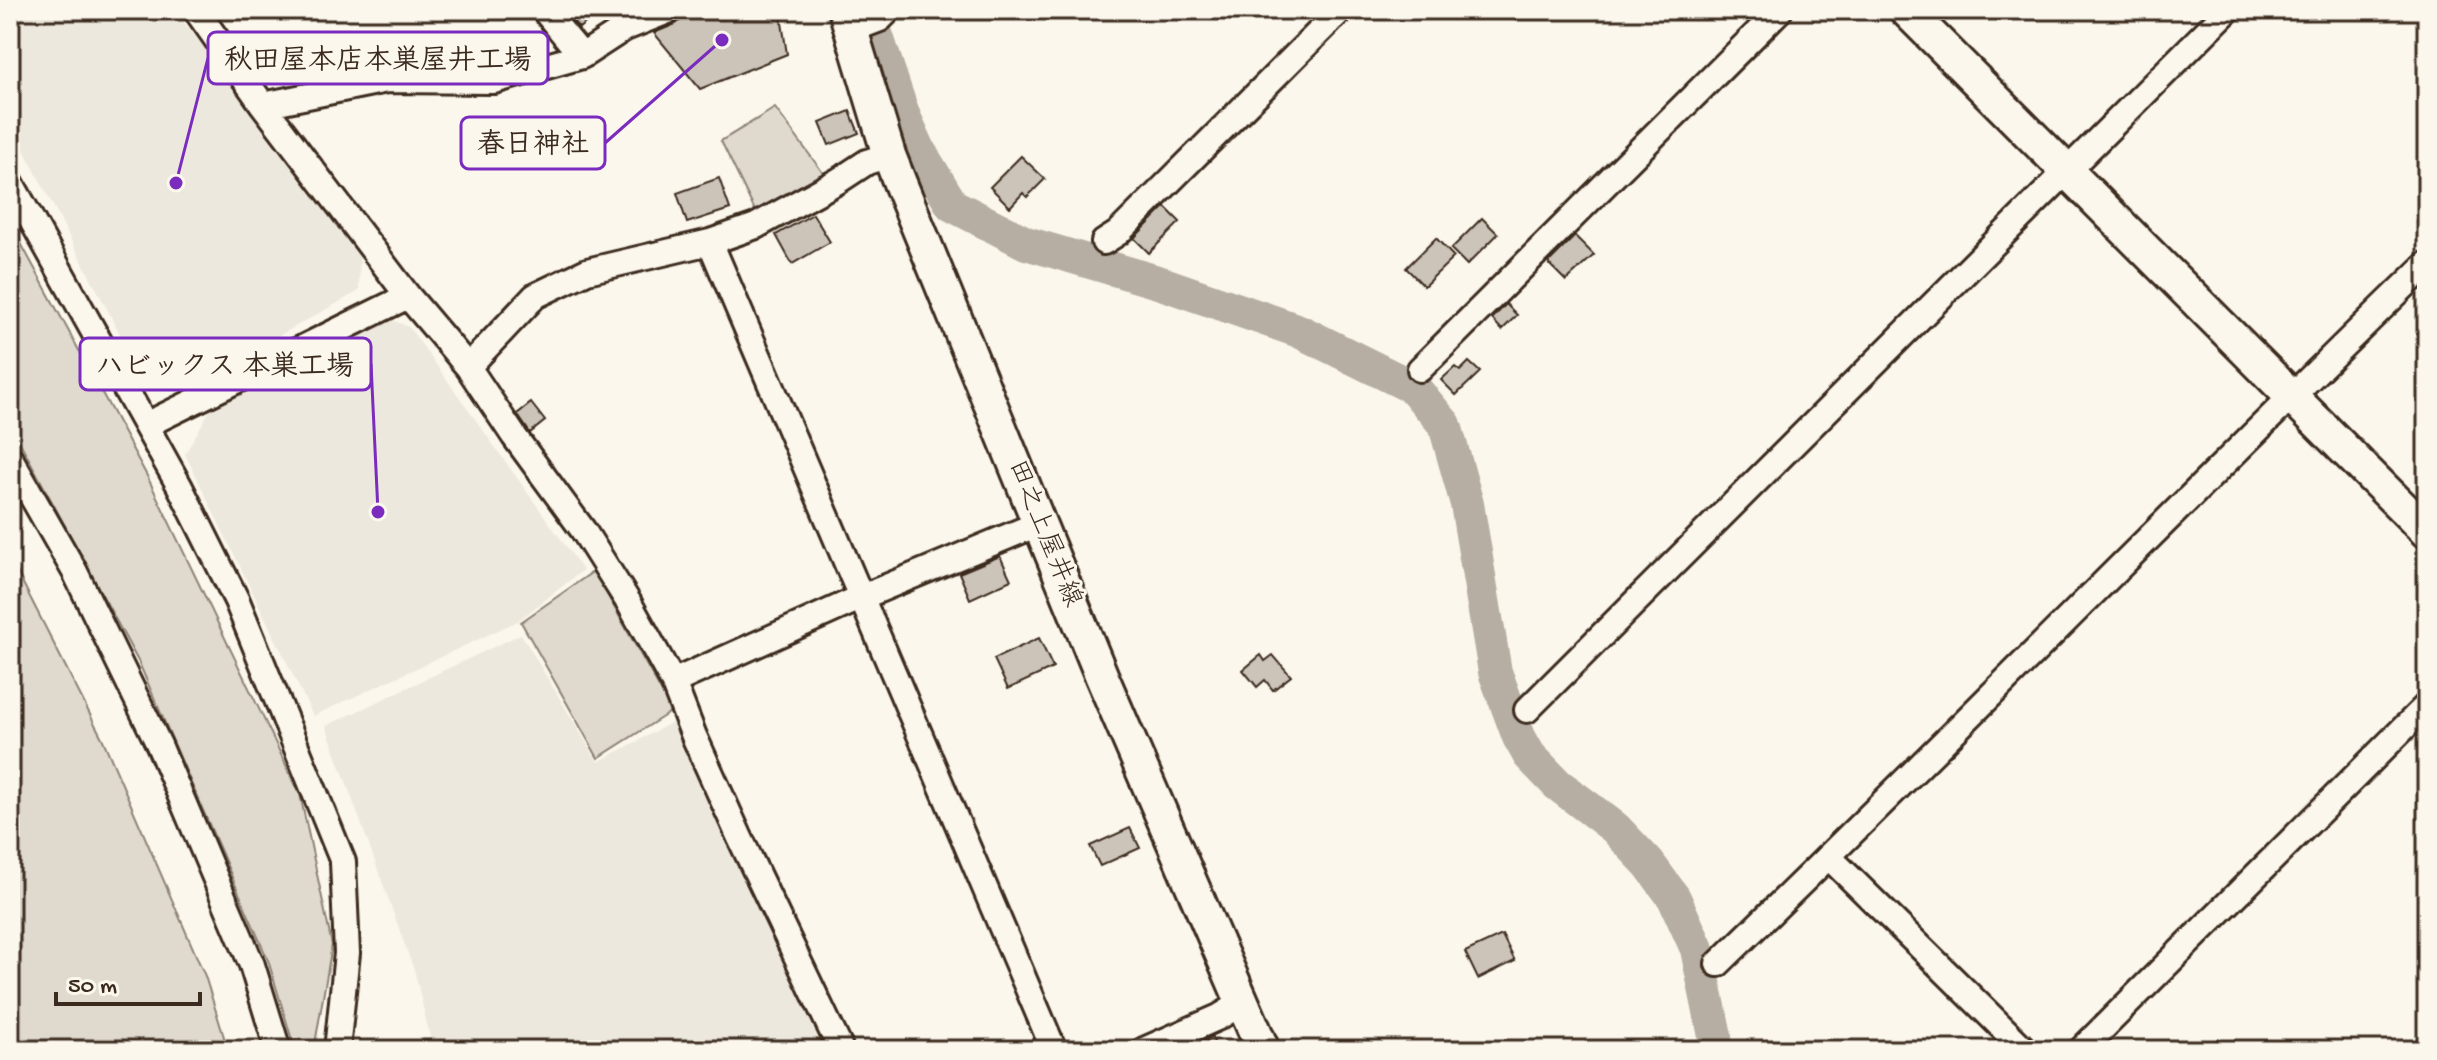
<svg xmlns="http://www.w3.org/2000/svg" width="2437" height="1060" viewBox="0 0 2437 1060" font-family="'Gochi Hand','Klee One',sans-serif">
  <style>
    .built { fill: #ede8dd }
    .green { fill: #dfd9ce; stroke: #8d8276; stroke-width: 2 }
    .lines { fill: none; stroke-linecap: round; stroke-linejoin: round }
    .river { stroke: #b6aea2; stroke-width: 34 }
    .building { fill: #ccc4b9; stroke: #3b2a1e; stroke-width: 2 }
    .street-casing { stroke: #3b2a1e; stroke-width: 30 }
    .secondary-casing { stroke: #3b2a1e; stroke-width: 38 }
    .street { stroke: #fbf7ec; stroke-width: 24 }
    .secondary { stroke: #fbf7ec; stroke-width: 32 }
    .labels { text-anchor: middle; dominant-baseline: central; stroke-width: 6; stroke-linejoin: round; paint-order: stroke }
    .street-label { font-size: 26px; fill: #3b2a1e; stroke: #fbf7ec }
    .leader { fill: none; stroke: #7b2cbf; stroke-width: 3 }
    .callout-dot { fill: #7b2cbf; stroke: #fbf7ec; stroke-width: 3 }
    .callout { fill: #fbf7ec; stroke: #7b2cbf; stroke-width: 3 }
    .callout-label { font-size: 28px; text-anchor: middle; font-weight: bold; fill: #3b2a1e }
  </style>
  <rect width="100%" height="100%" fill="#fbf7ec"/>
  <filter id="ink" filterUnits="userSpaceOnUse"><feTurbulence type="fractalNoise" baseFrequency=".0125" numOctaves="2"/><feDisplacementMap in="SourceGraphic" scale="16" xChannelSelector="R" yChannelSelector="G"/><feConvolveMatrix kernelMatrix="1 2 1 2 8 2 1 2 1" color-interpolation-filters="sRGB"/></filter>
  <g filter="url(#ink)">
    <!-- built -->
    <path class="built" d="M10,10H174L360,244L359,291L191,385L145,382L10,123Z
      M388,318L409,327L583,570L518,621L313,716L185,454L210,410Z
      M521,634L598,762L675,721L828,1050H433L415,973L326,726Z"/>
    <!-- green -->
    <path class="green" d="M775,108L829,181L759,219L721,141Z
      M10,223L147,476L300,794L332,945L314,1050H295L268,960L139,663L10,424Z
      M10,558L103,740L205,976L228,1050H10Z
      M594,571L672,711L598,758L521,622Z"/>
    <g class="lines">
      <!-- river -->
      <path class="river" d="M868,10L902,112L920,152L952,205L1026,243L1161,283L1299,331L1414,388L1445,425L1467,504L1495,672L1519,737L1529,755L1557,784L1615,828L1649,864L1674,898L1697,949L1715,1036L1714,1050"/>
    </g>
    <!-- building -->
    <path class="building" d="M563,10H601L579,28Z
      M685,10H780L787,54L700,89L654,33L676,24L682,19Z
      M850,111L859,133L829,145L820,123Z
      M1021,156L1045,179L1027,197L1023,193L1010,207L990,187Z
      M719,178L730,209L687,223L677,193Z
      M1165,207L1180,222L1149,253L1134,238Z
      M813,214L830,242L792,264L776,235Z
      M1482,218L1498,234L1467,265L1451,249Z
      M1575,236L1594,255L1566,281L1548,263Z
      M1436,238L1454,257L1424,286L1406,268Z
      M1506,304L1517,315L1502,330L1492,319Z
      M1469,362L1480,372L1456,395L1441,380L1455,367L1460,371Z
      M531,403L545,421L530,433L517,414Z
      M1000,556L1011,580L970,599L959,573Z
      M1039,638L1053,668L1008,689L994,659Z
      M1261,655L1265,661L1273,655L1291,676L1273,690L1265,680L1257,687L1243,670Z
      M1130,828L1140,848L1100,866L1090,846Z
      M1502,935L1515,961L1478,979L1465,952Z
      M1212,1037L1217,1050H1181Z"/>
    <g class="lines">
      <!-- street casing -->
      <g class="street-casing">
        <path id="street" d="M196,10L263,105L408,296L468,367L514,436L583,530L629,603L673,682L694,736L740,838L841,1050
          M544,10L582,56
          M851,30L880,19L889,10
          M263,105L387,80L494,81L582,56L625,28L670,10
          M10,181L180,487L237,601L343,862L347,953L337,1050
          M710,242L1054,1050
          M1104,242L1118,233L1341,10
          M468,367L535,296L587,271L710,242L756,226L838,181L867,162L889,155
          M1420,369L1780,10
          M146,425L408,296
          M10,458L75,572L159,745L252,965L278,1050
          M673,682L862,597L1038,524
          M1527,710L2228,10
          M1829,857L2025,1050
          M1718,964C1957,733 2188,495 2427,264
          M1144,1050L1219,1017L1242,1003
          M2081,1050L2427,705"/>
      </g>
      <!-- secondary casing -->
      <g class="secondary-casing">
        <path id="secondary" d="M845,10L889,155L900,183L1102,677L1263,1050
          M1906,10L2427,532"/>
      </g>
      <!-- street -->
      <use href="#street" class="street"/>
      <!-- secondary -->
      <use href="#secondary" class="secondary"/>
    </g>
  </g>
  <g class="labels">
    <!-- street labels -->
    <g class="street-label">
      <text transform="translate(1043 534) rotate(68)">田之上屋井線</text>
    </g>
  </g>
  <!-- callouts -->
  <path class="leader" d="M176 183L208 58M722 40L605 143M378 512L371 364"/>
  <g class="callout-dot">
    <circle cx="176" cy="183" r="8"/>
    <circle cx="722" cy="40" r="8"/>
    <circle cx="378" cy="512" r="8"/>
  </g>
  <g class="callout">
    <rect x="208" y="32" width="340" height="52" rx="8"/>
    <rect x="461" y="117" width="144" height="52" rx="8"/>
    <rect x="80" y="338" width="291" height="52" rx="8"/>
  </g>
  <g class="callout-label">
    <text x="378" y="68">秋田屋本店本巣屋井工場</text>
    <text x="533" y="152">春日神社</text>
    <text x="225" y="374">ハビックス 本巣工場</text>
  </g>
  <!-- margin -->
  <rect width="2437" height="1060" fill="none" stroke="#fbf7ec" stroke-width="40"/>
  <rect x="20" y="20" width="2397" height="1020" fill="none" stroke="#3b2a1e" stroke-width="3" filter="url(#ink)"/>
  <!-- scale -->
  <path d="M56 992v12h144v-12" fill="none" stroke="#3b2a1e" stroke-width="4"/>
  <text x="68" y="992" font-size="24" fill="#3b2a1e" stroke="#fbf7ec" stroke-width="6" paint-order="stroke">50 m</text>
</svg>
